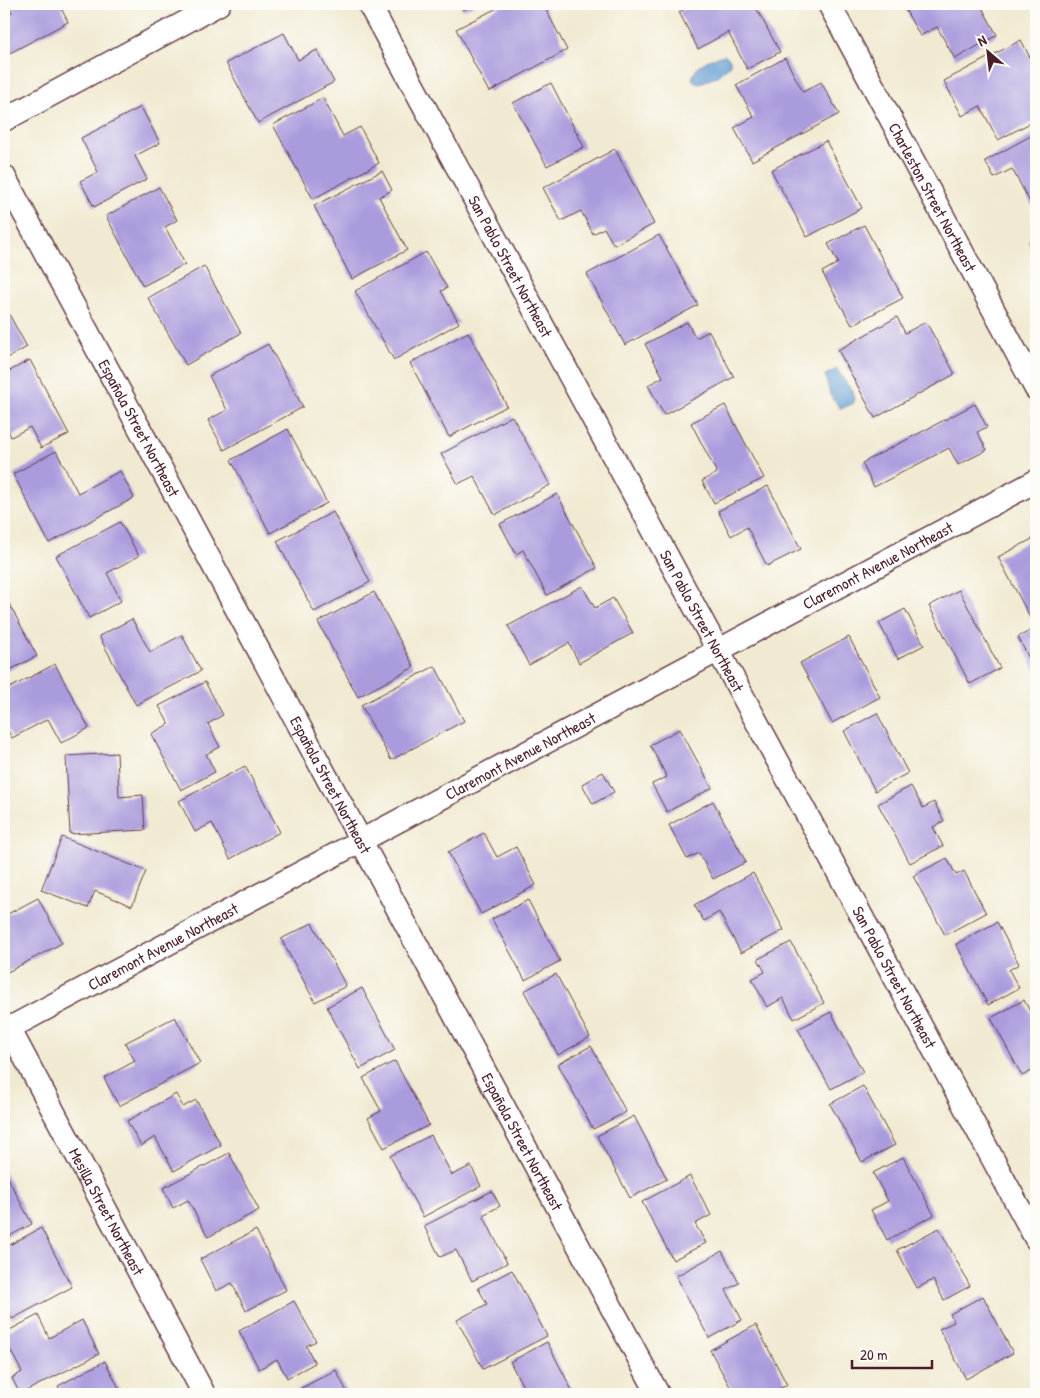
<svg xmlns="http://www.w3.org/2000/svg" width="1040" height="1398" viewBox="0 0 1040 1398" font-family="'Patrick Hand',sans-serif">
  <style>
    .water { fill: #659ed4; stroke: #585e80 }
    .building { fill: #aa9bdd }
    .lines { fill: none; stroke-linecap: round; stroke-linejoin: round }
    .street-casing { stroke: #633d44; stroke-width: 25 }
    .street { stroke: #fff; stroke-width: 22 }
    .labels { text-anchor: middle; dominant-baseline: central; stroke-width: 5; stroke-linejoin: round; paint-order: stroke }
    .street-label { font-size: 16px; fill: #4a1f2b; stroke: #fdfcf7 }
  </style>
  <rect width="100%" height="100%" fill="#fdfcf7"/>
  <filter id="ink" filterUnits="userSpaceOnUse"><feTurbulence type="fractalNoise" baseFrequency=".02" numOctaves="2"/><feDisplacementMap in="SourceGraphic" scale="10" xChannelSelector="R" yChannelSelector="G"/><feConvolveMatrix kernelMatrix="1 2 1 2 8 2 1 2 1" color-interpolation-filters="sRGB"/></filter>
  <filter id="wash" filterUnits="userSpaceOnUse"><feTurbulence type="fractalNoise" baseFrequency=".0096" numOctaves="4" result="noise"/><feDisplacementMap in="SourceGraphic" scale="20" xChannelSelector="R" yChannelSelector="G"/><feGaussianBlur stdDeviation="1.12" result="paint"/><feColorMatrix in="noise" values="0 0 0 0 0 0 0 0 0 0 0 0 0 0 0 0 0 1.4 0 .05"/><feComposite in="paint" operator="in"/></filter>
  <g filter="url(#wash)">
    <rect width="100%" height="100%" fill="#f1ead2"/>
    <!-- water -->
    <path class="water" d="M725,55L730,59V65L716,77L697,84L692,79C695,64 712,57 725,55Z
      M837,369L846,383L853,390L854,403L841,409L830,395L825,375Z"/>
    <g id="blocks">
      <!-- building -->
      <path class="building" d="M7,4H68L61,8L68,22L10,53L4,40V17L12,12Z
        M460,4H476L463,10Z
        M505,4H543L567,50L489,92L456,29Z
        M695,4H754L780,52L747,69L728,32L698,49L679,12Z
        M902,4H980L997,35L955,59L937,27L920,36Z
        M284,33L298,60L317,50L334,82L258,123L226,63Z
        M1021,40L1036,69V120L998,140L980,106L962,116L944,81Z
        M785,58L803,92L821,82L839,114L752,161L734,128L754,117L736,85Z
        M551,83L584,147L547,166L513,103Z
        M323,98L343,136L360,127L379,163L313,199L273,125Z
        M141,107L160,143L135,156L147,179L94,207L80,181L98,172L81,138Z
        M1036,133V213L1012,169L994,178L985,161Z
        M826,141L862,208L807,237L771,170Z
        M615,149L654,224L614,245L604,228L593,234L581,211L561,221L543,188Z
        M382,171L392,190L379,197L407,250L352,279L314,206Z
        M159,187L177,220L165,227L185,264L143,286L106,216Z
        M864,225L903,298L852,325L822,272L838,263L828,244Z
        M659,235L698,305L625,345L587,274Z
        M1036,238V256L1029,242Z
        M426,252L447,288L441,291L459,323L394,360L355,291Z
        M204,266L241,333L186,365L148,298Z
        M4,305L27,347L4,360Z
        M897,317L905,333L926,322L955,374L875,418L838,350Z
        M687,322L696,338L709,331L734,377L664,415L648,385L663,377L645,344Z
        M468,332L507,406L449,437L410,363Z
        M268,344L303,407L224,450L208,420L227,410L209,376Z
        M30,360L69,434L41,448L30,427L11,437L4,422V374Z
        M975,404L987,427L977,432L987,450L958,465L949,448L874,487L862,463Z
        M725,405L764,478L714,503L702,481L717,473L691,423Z
        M512,416L550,485L495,515L474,476L458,484L441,454Z
        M288,429L327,503L270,533L231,460Z
        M56,451L78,493L120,471L134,498L49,543L13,474Z
        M768,486L801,549L767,566L747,527L731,536L718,511Z
        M557,494L597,568L547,595L523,550L516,554L500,524Z
        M333,512L370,582L314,612L277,541Z
        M120,522L139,556L107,573L121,601L89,618L56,556Z
        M1036,537V614L1030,617L998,557Z
        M582,586L595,608L613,598L633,633L579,663L569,643L529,665L508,626Z
        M959,590L1000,668L970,684L929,606Z
        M374,592L414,667L358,697L318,622Z
        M4,594L37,656L4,673Z
        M905,609L924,645L898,659L879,623Z
        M132,619L150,652L182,635L201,671L136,705L99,636Z
        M1036,628V672L1018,637Z
        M849,637L880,697L832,723L800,663Z
        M55,664L89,728L61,743L48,719L12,738L4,723V691Z
        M435,666L464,721L391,760L361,705Z
        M205,682L223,715L208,724L220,747L206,754L215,772L181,790L151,734L169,724L159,706Z
        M877,713L908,773L875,791L844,731Z
        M680,729L712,788L667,812L652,784L667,777L650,745Z
        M117,753L119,797L143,795L145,830L70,834L66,756Z
        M245,766L280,832L230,859L212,823L195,832L179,801Z
        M603,772L614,792L593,804L582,784Z
        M911,786L923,808L934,802L944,821L933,827L943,846L910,863L878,804Z
        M713,801L746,862L713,879L699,853L687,859L669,825Z
        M484,833L497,857L516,847L536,885L481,914L448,852Z
        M62,837L146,871L132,906L95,891L88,908L41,890Z
        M947,858L956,875L964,871L986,913L945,935L913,876Z
        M753,873L784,930L741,953L719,912L704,921L694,905Z
        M38,898L62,943L4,974V916Z
        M528,900L560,961L525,980L492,919Z
        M997,922L1019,964L1009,970L1019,988L988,1005L956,944Z
        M312,923L346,986L315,1002L281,939Z
        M791,942L824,1003L794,1019L783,998L767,1007L752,979L765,972L758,959Z
        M556,974L590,1037L558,1055L524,991Z
        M362,988L395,1050L360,1069L327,1007Z
        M1024,1000L1036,1023V1069L1022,1076L991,1018Z
        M831,1012L863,1072L831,1089L798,1029Z
        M175,1017L200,1063L119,1106L104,1078L135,1061L125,1043Z
        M591,1046L626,1112L593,1129L558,1064Z
        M395,1061L429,1125L384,1148L368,1118L381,1111L363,1078Z
        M1036,1084V1095L1032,1086Z
        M863,1086L895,1145L862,1162L830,1104Z
        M176,1094L183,1107L196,1100L221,1145L174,1171L155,1137L141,1146L127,1121Z
        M634,1116L667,1179L630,1198L597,1136Z
        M431,1135L452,1175L471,1166L481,1186L423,1217L390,1156Z
        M229,1153L259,1210L208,1237L188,1200L173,1208L163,1188Z
        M903,1157L934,1215L887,1240L871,1210L888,1201L873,1173Z
        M4,1171L32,1224L4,1239Z
        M690,1176L711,1215L695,1224L706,1243L673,1260L642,1202Z
        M492,1191L500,1206L483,1215L507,1263L472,1281L456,1250L440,1257L424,1226Z
        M41,1228L72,1287L12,1319L4,1304V1248Z
        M939,1228L970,1286L944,1300L933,1280L917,1288L897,1250Z
        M256,1230L286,1290L246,1311L232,1283L216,1291L200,1259Z
        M722,1251L739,1283L726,1290L742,1320L709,1338L676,1276Z
        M512,1270L547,1336L483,1369L457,1320L487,1304L478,1288Z
        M983,1296L1013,1353L966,1379L939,1329L954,1322L950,1314Z
        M294,1301L316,1341L306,1346L315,1363L287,1378L277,1359L259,1369L239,1331Z
        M38,1315L49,1338L82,1320L99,1354L20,1394L12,1378L22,1372L4,1338V1333Z
        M756,1325L787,1385L769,1394H734L710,1350Z
        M547,1342L574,1394H527L510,1362Z
        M105,1361L122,1394H62L58,1386Z
        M336,1370L348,1394H290Z"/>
    </g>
  </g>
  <g filter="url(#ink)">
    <use href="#blocks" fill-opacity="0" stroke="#633d44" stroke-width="1"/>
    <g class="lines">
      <!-- street casing -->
      <g class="street-casing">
        <g id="street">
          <path id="s1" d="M369,4L1036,1239"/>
          <path id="s2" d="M829,4L1036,389"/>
          <path d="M4,120L219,4"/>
          <path id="s3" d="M4,176L658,1394"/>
          <path id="s4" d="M9,1028L204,1394"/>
          <path id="s5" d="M4,1031L1036,481"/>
        </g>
      </g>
      <!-- street -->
      <use href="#street" class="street"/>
    </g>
  </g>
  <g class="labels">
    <!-- street labels -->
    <g class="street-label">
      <text stroke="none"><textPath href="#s2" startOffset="219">Charleston Street Northeast</textPath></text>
      <text stroke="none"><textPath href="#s1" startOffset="298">San Pablo Street Northeast</textPath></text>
      <text stroke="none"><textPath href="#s3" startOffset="286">Española Street Northeast</textPath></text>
      <text stroke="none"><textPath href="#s5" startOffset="990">Claremont Avenue Northeast</textPath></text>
      <text stroke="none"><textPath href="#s1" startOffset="701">San Pablo Street Northeast</textPath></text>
      <text stroke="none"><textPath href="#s5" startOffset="585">Claremont Avenue Northeast</textPath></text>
      <text stroke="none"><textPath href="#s3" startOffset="691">Española Street Northeast</textPath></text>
      <text stroke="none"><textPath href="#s5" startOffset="180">Claremont Avenue Northeast</textPath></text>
      <text stroke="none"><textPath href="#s1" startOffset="1106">San Pablo Street Northeast</textPath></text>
      <text stroke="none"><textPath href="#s3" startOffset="1096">Española Street Northeast</textPath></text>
      <text stroke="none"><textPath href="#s4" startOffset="208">Mesilla Street Northeast</textPath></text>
    </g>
  </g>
  <!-- margin -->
  <rect width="1040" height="1398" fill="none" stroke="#fdfcf7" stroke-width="20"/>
  <!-- north arrow -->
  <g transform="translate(988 52) rotate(332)" stroke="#fdfcf7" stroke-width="4" paint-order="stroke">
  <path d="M0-4L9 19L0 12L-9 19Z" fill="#4a1f2b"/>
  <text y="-8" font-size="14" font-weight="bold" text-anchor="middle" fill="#4a1f2b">N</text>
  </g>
  <!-- scale -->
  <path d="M852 1360v8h80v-8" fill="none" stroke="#4a1f2b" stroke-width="2.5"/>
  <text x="860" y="1360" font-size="15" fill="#4a1f2b" stroke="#fdfcf7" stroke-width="4" paint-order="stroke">20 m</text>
</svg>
